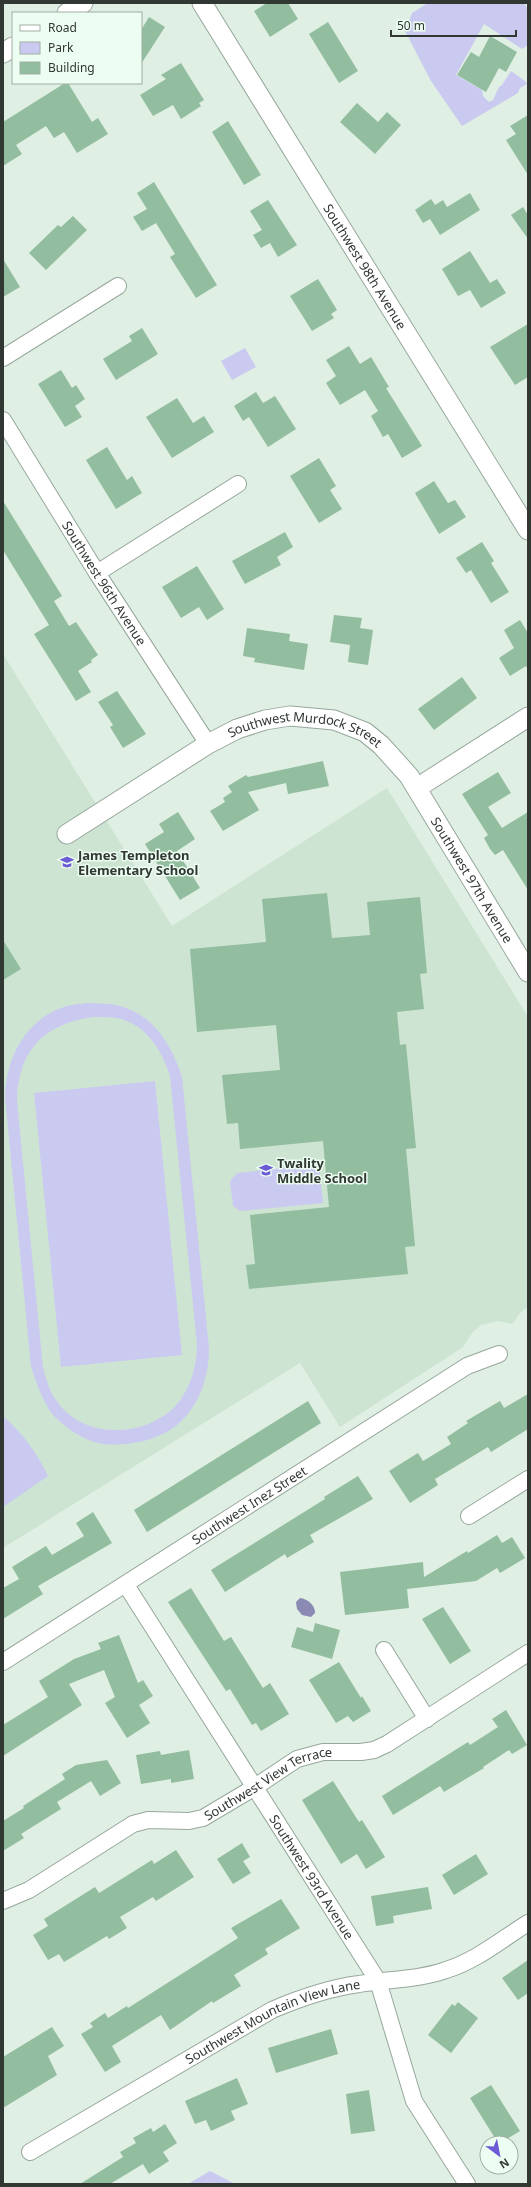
<svg xmlns="http://www.w3.org/2000/svg" width="531" height="2187" viewBox="0 0 531 2187" font-family="'Noto Sans',sans-serif">
  <style>
    .built { fill: #cde4d3 }
    .green { fill: #cacaf1; fill-rule: evenodd }
    .water { fill: #8b8ab4 }
    .building { fill: #92bd9f }
    .lines { fill: none; stroke-linecap: round; stroke-linejoin: round }
    .minor-casing { stroke: #97a79c; stroke-width: 18 }
    .tertiary-casing { stroke: #97a79c; stroke-width: 21 }
    .minor { stroke: #fff; stroke-width: 16 }
    .tertiary { stroke: #fff; stroke-width: 19 }
    .labels { text-anchor: middle; dominant-baseline: central; stroke-width: 3; stroke-linejoin: round; paint-order: stroke }
    .street-label { font-size: 13px; fill: #313732; stroke: #ecfdf1 }
    .poi-label { font-size: 13px; font-weight: bold; fill: #313732; stroke: #ecfdf1; text-anchor: start }
  </style>
  <rect width="100%" height="100%" fill="#dfefe3"/>
  <!-- built -->
  <path class="built" d="M3,654L172,926L387,788L528,1017V1307L521,1312L512,1324L498,1321L481,1325L472,1333L463,1347L340,1427L300,1363L3,1548Z"/>
  <!-- green -->
  <path class="green" d="M428,3H524L528,9V45L522,49L484,24L456,75L482,90L483,96L489,102L493,100L499,87L502,85L511,71L525,81L527,84L520,88L518,93L462,126L431,81L405,31L412,13Z
    M245,348L256,367L232,380L221,361Z
    M89,1003C99,1004 110,1003 120,1006C154,1015 172,1046 182,1077L209,1348C209,1376 200,1405 178,1424C160,1440 127,1447 103,1444C84,1441 61,1426 50,1411C41,1397 36,1382 31,1367L5,1097C6,1058 25,1020 64,1007C72,1004 81,1004 89,1003ZM93,1017C102,1017 112,1017 121,1019C148,1027 162,1051 170,1076L197,1344C197,1363 192,1383 181,1399C154,1437 88,1442 59,1404C50,1394 47,1381 43,1368L17,1101C18,1050 44,1024 93,1017Z
    M155,1081L182,1355L61,1367L34,1093Z
    M319,1164L323,1203L240,1211L233,1206L230,1181L237,1173Z
    M3,1416C23,1434 36,1451 48,1476L3,1507Z
    M210,2171L235,2184H188Z"/>
  <!-- water -->
  <path class="water" d="M300,1598C308,1599 315,1605 315,1613L311,1617L302,1615L297,1609L296,1602Z"/>
  <!-- building -->
  <path class="building" d="M267,3H288L298,19L270,37L254,11Z
    M149,17L165,27L141,64V30Z
    M328,22L358,71L339,83L309,34Z
    M490,36L517,52L506,72L499,68L486,92L457,75L471,52L479,57Z
    M181,63L204,100L199,103L201,106L181,119L173,105L153,116L140,95L166,79L161,75Z
    M65,83H68L92,122L98,118L108,134L77,153L64,132L54,138L46,126L16,145L22,154L3,166V122Z
    M357,103L378,122L387,112L401,125L375,154L340,122Z
    M528,115V175L506,140L516,134L510,126Z
    M228,121L261,175L244,185L212,132Z
    M154,182L217,285L196,298L170,257L175,254L156,223L142,231L133,217L147,209L137,193Z
    M470,193L480,210L440,235L430,219L423,223L415,210L431,199L435,205L443,200L447,207Z
    M268,200L297,245L278,257L270,243L261,248L253,235L262,230L250,211Z
    M523,207L528,215V239L511,215Z
    M73,216L87,230L46,270L29,253L58,225L61,227Z
    M470,251L490,283L497,279L506,293L481,308L470,290L458,296L442,269Z
    M3,259L20,287L3,297Z
    M318,279L337,310L331,314L334,318L312,331L290,296Z
    M528,324V377L515,385L490,347Z
    M142,328L158,354L116,380L103,359L132,341L129,336Z
    M349,346L360,364L371,357L389,387L386,388L422,446L402,458L388,434L383,437L371,416L378,411L365,390L340,405L326,383L336,376L326,360Z
    M61,370L72,388L76,385L85,399L75,406L82,417L65,427L38,384Z
    M256,392L263,403L275,396L296,429L268,447L249,417L243,421L234,406Z
    M177,398L193,423L204,416L214,432L172,458L146,417Z
    M107,447L127,480L132,476L142,493L116,509L86,460Z
    M319,458L336,486L330,490L342,509L319,523L290,476Z
    M434,481L448,503L455,500L466,517L439,534L415,493Z
    M3,501L62,596L54,601L69,626L76,622L98,655L91,660L92,662L78,671L91,692L76,701L34,634L49,625L3,550Z
    M285,532L293,547L277,557L281,565L245,584L232,561Z
    M482,542L494,561L491,563L509,592L491,603L471,570L466,573L456,558Z
    M197,566L224,609L207,620L199,607L181,618L162,587Z
    M334,615L362,618L360,628L373,630L368,665L348,662L350,645L330,642Z
    M520,620L528,633V670L526,666L510,676L499,658L514,648L504,630Z
    M247,628L290,634L289,641L308,644L304,670L254,662L255,658L243,656Z
    M462,677L477,698L434,730L418,709Z
    M117,691L146,734L123,748L110,727L113,725L98,702Z
    M323,761L329,786L288,794L286,783L248,792L259,810L223,831L210,811L225,802L223,798L232,792L228,786L246,775L248,777Z
    M498,772L511,793L488,807L502,828L528,812V890L503,850L495,855L490,849L484,838L488,835L462,794Z
    M178,812L195,839L177,851L200,888L180,900L145,844L164,832L159,824Z
    M327,893L332,938L370,935L367,902L420,897L427,973L420,974L424,1009L397,1012L400,1045L406,1044L416,1148L406,1149L415,1246L405,1247L408,1274L249,1289L246,1265L255,1264L250,1215L329,1207L323,1141L240,1149L238,1123L227,1124L222,1075L280,1070L276,1025L197,1032L190,949L266,942L262,899Z
    M3,940L21,969L3,980Z
    M528,1394V1429L491,1452L488,1447L435,1479L438,1485L410,1503L389,1471L418,1453L423,1461L451,1444L447,1437L468,1423L466,1421L500,1401L504,1408Z
    M308,1401L321,1423L147,1532L134,1510Z
    M358,1476L373,1499L310,1535L314,1542L287,1558L285,1554L225,1592L211,1570L325,1499L324,1497Z
    M93,1512L112,1543L38,1586L43,1594L3,1619V1588L19,1579L12,1567L46,1546L52,1555L84,1536L76,1523Z
    M497,1535L502,1543L512,1537L525,1558L500,1573L497,1568L476,1581L407,1589L409,1608L345,1615L340,1572L423,1562L424,1577L467,1551L468,1553Z
    M191,1588L224,1641L231,1637L263,1688L270,1683L289,1714L261,1731L256,1723L252,1725L230,1689L226,1691L168,1602Z
    M443,1607L471,1651L450,1664L422,1619Z
    M315,1623L340,1630L332,1659L291,1647L297,1627L313,1632Z
    M119,1635L138,1683L143,1680L153,1696L139,1705L150,1723L127,1738L105,1703L115,1697L104,1670L69,1684L82,1705L3,1756V1725L48,1697L39,1681L74,1659L101,1649L98,1643Z
    M339,1662L361,1698L362,1696L371,1711L353,1722L348,1716L336,1723L309,1680Z
    M506,1710L527,1745L512,1754L509,1750L483,1767L484,1768L444,1792L440,1786L393,1815L382,1796L468,1742L470,1745L498,1727L492,1719Z
    M189,1750L194,1779L171,1783V1779L141,1784L136,1755L160,1751L161,1755Z
    M107,1760L121,1783L100,1796L91,1781L57,1802L61,1809L21,1834L24,1838L3,1851V1821L24,1808L23,1806L65,1779L62,1774L76,1765Z
    M333,1781L359,1822L362,1820L385,1857L366,1869L357,1854L341,1864L302,1800Z
    M242,1843L250,1857L243,1861L251,1873L233,1884L217,1859Z
    M176,1850L194,1877L156,1901L153,1897L120,1917L127,1928L109,1939L107,1936L64,1962L59,1954L48,1960L33,1935L48,1926L44,1919L95,1887L99,1893L152,1860L154,1864Z
    M476,1854L488,1874L454,1895L442,1875Z
    M428,1887L432,1909L393,1916L394,1923L376,1926L371,1896Z
    M281,1899L300,1928L265,1949L268,1954L234,1975L241,1986L213,2003L212,2001L170,2030L161,2015L112,2046L121,2062L105,2072L81,2034L93,2027L90,2023L105,2013L108,2018L127,2006L128,2008L191,1968L238,1938L231,1928Z
    M528,1960V1993L518,2000L502,1978Z
    M458,2002L478,2018L451,2053L428,2035L452,2004L455,2006Z
    M52,2027L64,2046L48,2056L57,2075L3,2108V2057Z
    M331,2029L338,2054L276,2073L268,2048Z
    M237,2078L248,2104L231,2111L235,2120L211,2131L206,2120L195,2124L185,2101Z
    M491,2085L520,2131L500,2143H498L470,2098Z
    M369,2090L375,2131L351,2134L346,2094Z
    M165,2124L177,2143L163,2152L169,2161L149,2174L143,2164L110,2184H80L123,2157L120,2152L136,2143L133,2138L151,2128L153,2132Z"/>
  <g class="lines">
    <!-- minor casing -->
    <g class="minor-casing">
      <g id="minor">
        <path d="M3,358L118,286"/>
        <path id="s1" d="M3,420L97,573L208,744"/>
        <path d="M97,573L238,484"/>
        <path d="M469,1516L528,1479"/>
        <path id="s2" d="M126,1585L378,1981L414,2101L467,2184"/>
        <path d="M384,1650L427,1719"/>
        <path id="s3" d="M3,1662L467,1366L499,1354"/>
        <path id="s4" d="M3,1901L29,1890L133,1824L148,1820L189,1821L203,1818L255,1787L297,1759L323,1752H361L374,1750L387,1744L528,1653"/>
        <path id="s5" d="M30,2152L272,2010C300,1998 329,1988 359,1984C388,1979 418,1980 446,1970C476,1961 502,1939 528,1923"/>
      </g>
    </g>
    <!-- tertiary casing -->
    <g class="tertiary-casing">
      <g id="tertiary">
        <path id="s6" d="M202,3L528,530"/>
        <path d="M67,13L83,3"/>
        <path d="M3,53L13,47"/>
        <path d="M417,788L528,717"/>
        <path id="s7" d="M67,834L208,744L237,729L265,720L290,716L334,720L365,732L381,745L409,776L528,972"/>
      </g>
    </g>
    <!-- minor -->
    <use href="#minor" class="minor"/>
    <!-- tertiary -->
    <use href="#tertiary" class="tertiary"/>
  </g>
  <!-- icons -->
  <defs>
    <g id="school-bare" transform="scale(1.08)"><path d="M0-5L7-2L0 1L-7-2ZM-4 1L0 2.5L4 1V4Q0 6-4 4Z" fill="#6d5bd5" stroke="#ecfdf1" stroke-width="2.5" paint-order="stroke"/></g>
  </defs>
  <g fill-rule="evenodd">
    <use href="#school-bare" x="67" y="862"/>
    <use href="#school-bare" x="266" y="1170"/>
  </g>
  <g class="labels">
    <!-- street labels -->
    <g class="street-label">
      <text stroke="none"><textPath href="#s6" startOffset="310">Southwest 98th Avenue</textPath></text>
      <text stroke="none"><textPath href="#s1" startOffset="192">Southwest 96th Avenue</textPath></text>
      <text stroke="none"><textPath href="#s7" startOffset="271">Southwest Murdock Street</textPath></text>
      <text stroke="none"><textPath href="#s7" startOffset="516">Southwest 97th Avenue</textPath></text>
      <text stroke="none"><textPath href="#s3" startOffset="292">Southwest Inez Street</textPath></text>
      <text stroke="none"><textPath href="#s4" startOffset="297">Southwest View Terrace</textPath></text>
      <text stroke="none"><textPath href="#s2" startOffset="346">Southwest 93rd Avenue</textPath></text>
      <text stroke="none"><textPath href="#s5" startOffset="277">Southwest Mountain View Lane</textPath></text>
    </g>
    <!-- poi labels -->
    <g class="poi-label">
      <text x="78" y="855">James Templeton<tspan x="78" dy="15">Elementary School</tspan></text>
      <text x="277" y="1163">Twality<tspan x="277" dy="15">Middle School</tspan></text>
    </g>
  </g>
  <!-- border -->
  <rect width="531" height="2187" fill="none" stroke="#313732" stroke-width="8"/>
  <!-- legend -->
  <rect x="12" y="12" width="130" height="72" fill="#ecfdf1" stroke="#a1aea5"/>
  <rect x="20" y="25" width="20" height="6" fill="#ffffff" stroke="#a1aea5"/>
  <text x="48" y="32" font-size="12" fill="#313732">Road</text>
  <rect x="20" y="42" width="20" height="12" fill="#cacaf1" stroke="#a1aea5"/>
  <text x="48" y="52" font-size="12" fill="#313732">Park</text>
  <rect x="20" y="62" width="20" height="12" fill="#92bd9f" stroke="#a1aea5"/>
  <text x="48" y="72" font-size="12" fill="#313732">Building</text>
  <!-- north arrow -->
  <g transform="translate(499 2155) rotate(148)"><circle r="19" fill="#ecfdf1" stroke="#a1aea5"/>
  <path d="M0-3L7 15L0 10L-7 15Z" fill="#6d5bd5"/>
  <text y="-6" font-size="11" font-weight="bold" text-anchor="middle" fill="#313732">N</text>
  </g>
  <!-- scale -->
  <path d="M391 30v6h125v-6" fill="none" stroke="#313732" stroke-width="2"/>
  <text x="397" y="30" font-size="12" fill="#313732" stroke="#ecfdf1" stroke-width="3" paint-order="stroke">50 m</text>
</svg>
